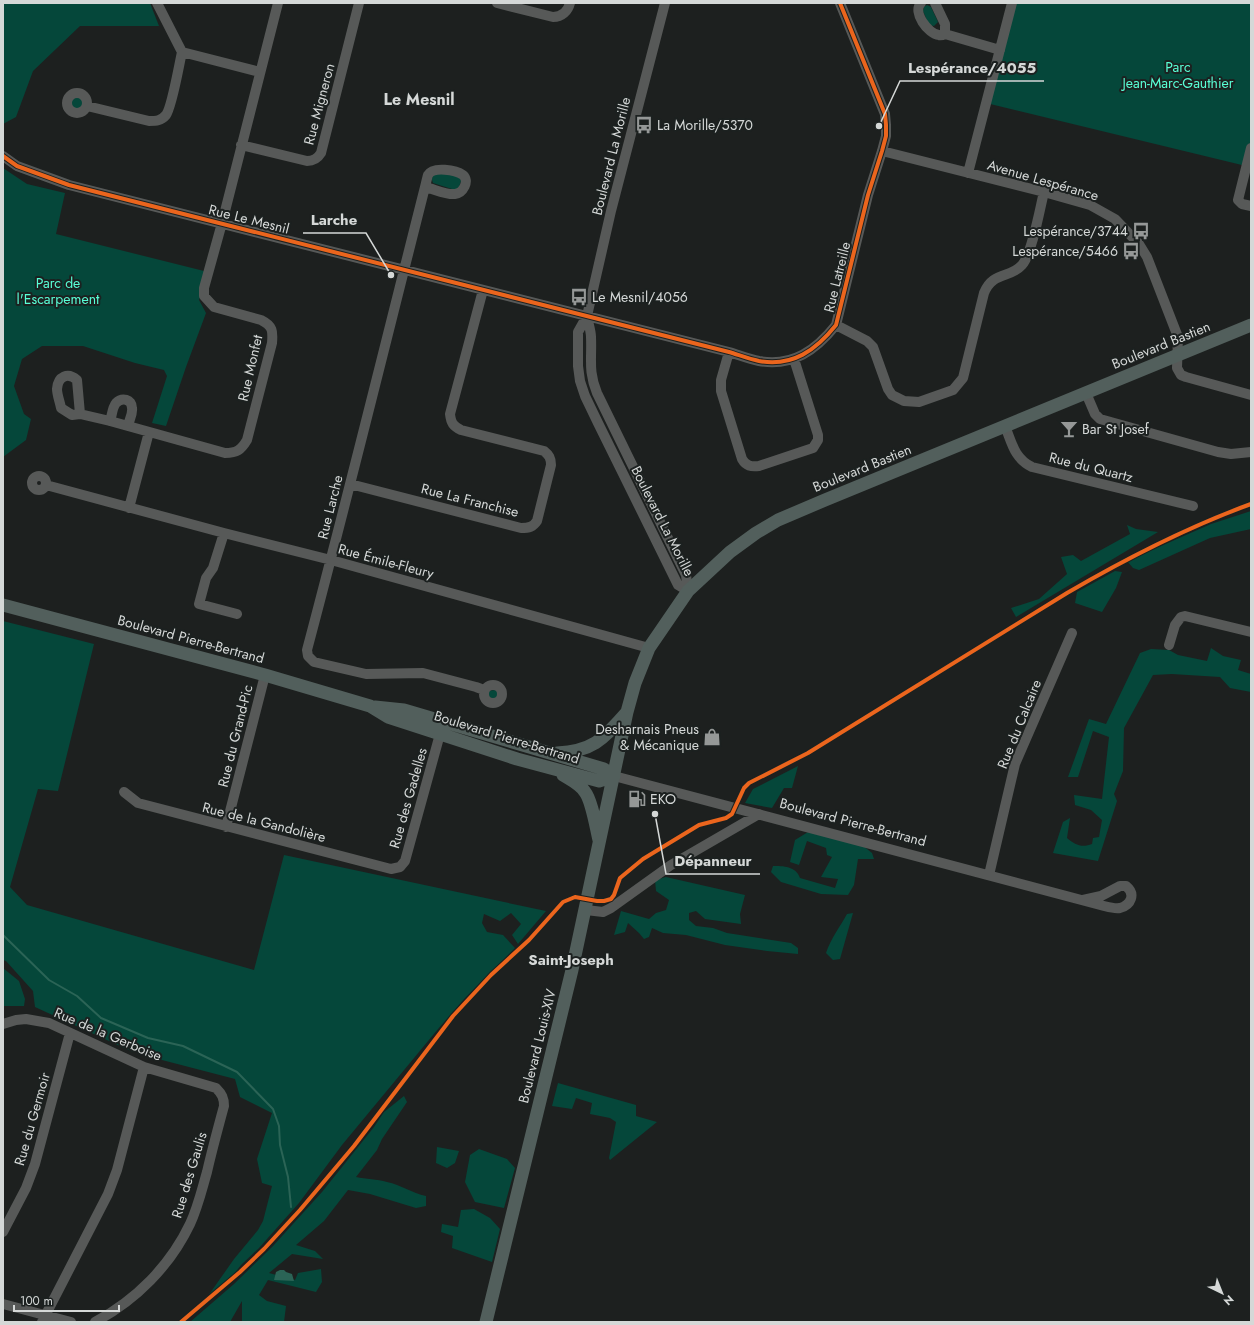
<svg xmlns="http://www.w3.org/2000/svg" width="1254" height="1325" viewBox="0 0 1254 1325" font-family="Jost,sans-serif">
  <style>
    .green { fill: #05473a }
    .water { fill: #2b6456 }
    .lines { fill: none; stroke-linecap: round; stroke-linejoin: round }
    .stream { stroke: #2b6456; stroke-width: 2 }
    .minor { stroke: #575958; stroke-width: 10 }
    .major { stroke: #525f5c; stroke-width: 13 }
    .cycleway-casing { stroke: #1c2120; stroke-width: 6 }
    .cycleway { stroke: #eb651d; stroke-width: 4 }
    .labels { text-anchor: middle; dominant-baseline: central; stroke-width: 4; stroke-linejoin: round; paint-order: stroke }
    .park-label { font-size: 14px; fill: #58fed6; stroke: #1c2120 }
    .street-label { font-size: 14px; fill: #d5d8d7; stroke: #1c2120 }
    .poi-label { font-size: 14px; fill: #d5d8d7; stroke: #1c2120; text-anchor: start }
    .neighbourhood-label { font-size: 15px; font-weight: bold; fill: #d5d8d7; stroke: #1c2120 }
    .quarter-label { font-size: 16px; font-weight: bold; fill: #d5d8d7; stroke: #1c2120 }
    .leader { fill: none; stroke: #d5d8d7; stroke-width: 1.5 }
    .callout-dot { fill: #d5d8d7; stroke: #1c2120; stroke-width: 1.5 }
    .callout-label { font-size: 15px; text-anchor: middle; font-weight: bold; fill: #d5d8d7; stroke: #1c2120; stroke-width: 4; stroke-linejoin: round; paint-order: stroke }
  </style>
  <rect width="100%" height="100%" fill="#1d201f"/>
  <!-- green -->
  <path class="green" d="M3,3H150L159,26H80L33,71L16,117L3,124Z
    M1012,3H1251V148L1246,166L986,103Z
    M927,5L931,7L938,22L934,26L929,25L923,11L924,7Z
    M67 103a10 10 0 1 1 20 0a10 10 0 1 1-20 0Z
    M3,168L27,184L65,193L56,234L208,272L199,300L206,313L186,367L166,426L152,423L167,376L164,370L135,363L83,346H42L22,359L14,386L24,414L31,419L26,440L3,457Z
    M441,173L460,177L461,181L459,187L455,190L433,183L432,180C432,174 436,174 441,173Z
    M1251,511V529L1210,538L1139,570L1133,568L1127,561L1211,524Z
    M1127,525L1136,529L1158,532L1016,617L1011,608L1039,599L1067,574L1061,557L1073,555L1081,561L1130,534Z
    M1115,571L1122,572L1116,588L1102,612L1075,603L1077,592Z
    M3,621L94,644L58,791L38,789L10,887L27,905L254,970L284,855L546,911L518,944L512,935L521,924L511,913L500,921L484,914L482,923L487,932L503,935L515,948L465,998L438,1029L342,1145L299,1203L259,1248L241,1265L226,1284L208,1296L234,1259L258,1230L263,1221L272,1186L262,1183L257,1159L272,1113L240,1097L235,1079L162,1060C152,1054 145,1050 133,1052L35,1007L33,991L6,961L3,960Z
    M1211,648L1223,656L1241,660L1238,670L1251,674V692L1230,688L1220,677L1172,674L1153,675L1124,728L1123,771L1114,794L1117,801L1098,861L1053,853L1063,822L1070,818L1067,838C1075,845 1082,848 1092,844L1093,838L1099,837L1102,820L1091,810L1075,805L1074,795L1102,799L1109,737L1093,731L1078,777H1068L1089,719L1106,724L1140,653L1151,649L1169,650L1178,655L1207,661Z
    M496,690L499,695L497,699C491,701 489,696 485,692L486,691Z
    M798,766L792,788H784L772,808L745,803L753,789Z
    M808,832L862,845L872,853L874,859H858L854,885L848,895L821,894L781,882L771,872L773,866C783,866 796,866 800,878L835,888L838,879L821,877L832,857L827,855L826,848L807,841L799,865L790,862L795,840Z
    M666,877L745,895L740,914L741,924L705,919L696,911L689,913V920L696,926L713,928L727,933L791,943L798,948V954L767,951L725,945L686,935L663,933L652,928L649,937L644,939L639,933L628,923L625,932L614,935L621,911L649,919L656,913L666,910L669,900L656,891L655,880Z
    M853,913L840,959L833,960L826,953C831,938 840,927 847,914Z
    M3,968L19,981L25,999L24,1006H3Z
    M558,1083L636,1105V1116L657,1122L610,1160L609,1158L616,1122L610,1118L590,1114L592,1103L576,1098L572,1109L552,1106Z
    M404,1096L407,1102L382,1139L377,1150L356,1177C366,1179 377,1179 387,1182C401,1185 412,1193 426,1196V1206L416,1208L370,1194L348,1190L324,1221L296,1245L315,1251L323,1259L292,1254L269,1273L295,1280L298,1273L321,1269L322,1282L316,1292L268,1280L259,1295L267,1301L286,1306L284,1322H242V1301L230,1322H190L234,1284L273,1246L322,1192L374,1127L384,1112Z
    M437,1147L459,1151L455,1163L447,1168L436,1163Z
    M479,1149L507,1159L515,1168L504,1208L475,1202L465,1182L470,1155Z
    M474,1209L490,1218L500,1229L492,1262L452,1248L453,1236L441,1232L442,1224L458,1227L461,1210Z"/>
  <!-- water -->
  <path class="water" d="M280,1270H284L286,1272L292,1274L294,1281L274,1280L276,1272Z"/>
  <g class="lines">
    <!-- stream -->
    <path class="stream" d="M3,935L49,980L77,996L101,1018L148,1038L183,1046L237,1072L273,1109L279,1126L280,1145L288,1177L291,1207"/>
    <!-- minor -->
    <path class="minor" d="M157,3L182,52L260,72
      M497,3L553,17C562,17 568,11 570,3
      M665,3L611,211L587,316L578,332V366L580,381L585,396L598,423L678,585L688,591
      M921,3C912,12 928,34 939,35C941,36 943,35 945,34L1000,50
      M935,3L945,24V34
      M67 103a10 10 0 1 1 20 0a10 10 0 1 1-20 0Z
      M87,106L149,121C156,121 161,121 166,115C172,107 179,65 182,52
      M241,145L307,161C314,161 318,158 321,153L359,3
      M1251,148L1238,200L1242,204L1251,206
      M882,151L1044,192L1090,205L1115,219L1139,244L1147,257L1178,337L1177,368L1181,375L1186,377L1251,395
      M3,156L17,166L69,185L729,352C739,355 749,359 759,361C793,367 816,350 836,325L868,195L882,151L886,136V125L885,114L840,3
      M968,173L1012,3
      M425,187C434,189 446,195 455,194C463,193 470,181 463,175C456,170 433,166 428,175C427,178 426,183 425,187C386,341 348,496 307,650L308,656L314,662L366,674L423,673L476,687L484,690
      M587,316C588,323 591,330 591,337C592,359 588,371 597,393L686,575L688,591
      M836,325L867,341L873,347L888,389L892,395L904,401L919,402L953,390L963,378L984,293C993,271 1010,279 1022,265C1032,254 1040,208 1044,192
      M729,352L721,380V391L742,459C746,466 751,467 759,466L813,448L818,440V435L794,359
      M1086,393L1095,414L1100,419L1218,452L1231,454L1251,452
      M80,414L77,380C68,372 58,376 57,389C57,395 60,402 61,408L72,415L80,414L110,421L225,453C237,453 241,450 247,440L272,343C273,331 273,326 261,320L214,307L204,296V288L222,223L278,3
      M110,421C112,416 112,408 116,403C122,397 132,399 132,408C133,414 129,420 128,426
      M1005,426C1012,443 1014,458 1032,467L1193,506
      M32 483a7 7 0 1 1 14 0a7 7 0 1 1-14 0Z
      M350,484L521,528C529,528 533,527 537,521L551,465C551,458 549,455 544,451L461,430C453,426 451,423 450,414L483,290
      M46,485L224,533L331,560L649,648
      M129,508L149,432
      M224,533L213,568L206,578L199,604L237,614
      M1169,645L1175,625L1181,617L1185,616L1251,632
      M484 694a9 9 0 1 1 18 0a9 9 0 1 1-18 0Z
      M614,776L1104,906C1108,907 1115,909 1120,908C1131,905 1136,894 1126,886H1120L1101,896L1083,900
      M124,792L138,803L391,869L400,867L405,861L440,734
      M226,827L265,675
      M989,875L1015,764L1072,633
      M586,910L603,912L611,908L671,865L759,814
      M3,1024L16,1020L26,1019L49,1023L144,1067L216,1088C222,1094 224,1098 224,1106C218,1128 212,1150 207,1172C202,1189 198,1207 190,1224C170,1266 136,1300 95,1322
      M3,1232L26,1188L35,1164L70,1033
      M3,1304L71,1322
      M42,1322L108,1194L117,1170L144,1067"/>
    <!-- major -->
    <path class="major" d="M3,605L265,675L370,706L388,717L517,759L599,781L614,776
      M375,707L404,710L604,769L614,776
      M557,753C594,751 603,739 627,712
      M563,775C571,780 580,784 585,792C592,801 596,828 599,840
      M486,1322L572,970L627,712L635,683L649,648L688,591L730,552L756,533L778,520L825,500L1251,325"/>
    <!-- cycleway casing -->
    <g class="cycleway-casing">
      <path id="cycleway" d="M3,156L17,166L69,185L729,352C739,355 749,359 759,361C793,367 816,350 836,325L868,195L882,151L886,136V125L885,114L840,3
        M181,1322L240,1272L264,1249L300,1210L354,1146L453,1016L491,975L529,940L563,902L575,897L597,901H604L611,899L614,895L620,878L643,859L699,825L726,818L732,814L744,788L749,783L808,753L1067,593C1127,558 1185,528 1251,504"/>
    </g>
    <!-- cycleway -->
    <use href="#cycleway" class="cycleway"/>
  </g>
  <!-- icons -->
  <defs>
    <g id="bus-bare" transform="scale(1.38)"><path d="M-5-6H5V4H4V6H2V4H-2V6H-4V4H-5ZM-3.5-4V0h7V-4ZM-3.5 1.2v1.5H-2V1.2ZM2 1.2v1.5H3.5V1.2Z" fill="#959897" stroke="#1c2120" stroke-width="2.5" paint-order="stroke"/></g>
    <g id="bar-bare" transform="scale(1.38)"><path d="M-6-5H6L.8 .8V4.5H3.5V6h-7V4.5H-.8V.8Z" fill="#959897" stroke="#1c2120" stroke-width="2.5" paint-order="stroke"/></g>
    <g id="shop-bare" transform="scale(1.38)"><path d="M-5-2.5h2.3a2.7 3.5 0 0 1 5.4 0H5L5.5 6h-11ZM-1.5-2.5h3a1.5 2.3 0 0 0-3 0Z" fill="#959897" stroke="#1c2120" stroke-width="2.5" paint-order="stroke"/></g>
    <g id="fuel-bare" transform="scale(1.38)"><path d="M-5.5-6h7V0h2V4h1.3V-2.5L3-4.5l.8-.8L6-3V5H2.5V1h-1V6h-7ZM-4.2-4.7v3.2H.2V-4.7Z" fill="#959897" stroke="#1c2120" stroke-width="2.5" paint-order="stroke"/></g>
  </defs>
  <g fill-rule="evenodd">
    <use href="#bus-bare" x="644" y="125"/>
    <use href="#bus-bare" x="1141" y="231"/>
    <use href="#bus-bare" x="1131" y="251"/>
    <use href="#bus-bare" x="579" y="297"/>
    <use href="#bar-bare" x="1069" y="429"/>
    <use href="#shop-bare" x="712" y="737"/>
    <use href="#fuel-bare" x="637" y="799"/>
  </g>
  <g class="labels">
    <!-- park labels -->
    <g class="park-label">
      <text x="1178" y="67">Parc<tspan x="1178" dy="16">Jean-Marc-Gauthier</tspan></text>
      <text x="58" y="283">Parc de<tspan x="58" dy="16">l'Escarpement</tspan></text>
    </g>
    <!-- street labels -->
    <g class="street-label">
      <text transform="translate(319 104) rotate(-75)">Rue Migneron</text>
      <text transform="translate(611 156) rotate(-76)">Boulevard La Morille</text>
      <text transform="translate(1043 180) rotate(16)">Avenue Lespérance</text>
      <text transform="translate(249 219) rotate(14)">Rue Le Mesnil</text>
      <text transform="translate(837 277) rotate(-76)">Rue Latreille</text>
      <text transform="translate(1161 345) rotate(-22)">Boulevard Bastien</text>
      <text transform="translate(250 368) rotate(-77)">Rue Monfet</text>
      <text transform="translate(1091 467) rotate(14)">Rue du Quartz</text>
      <text transform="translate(862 468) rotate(-22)">Boulevard Bastien</text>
      <text transform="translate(470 500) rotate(14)">Rue La Franchise</text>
      <text transform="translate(330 507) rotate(-76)">Rue Larche</text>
      <text transform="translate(663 521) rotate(63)">Boulevard La Morille</text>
      <text transform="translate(386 561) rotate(15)">Rue Émile-Fleury</text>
      <text transform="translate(191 639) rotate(15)">Boulevard Pierre-Bertrand</text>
      <text transform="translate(1019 724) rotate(-68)">Rue du Calcaire</text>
      <text transform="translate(235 736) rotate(-76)">Rue du Grand-Pic</text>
      <text transform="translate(507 737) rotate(17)">Boulevard Pierre-Bertrand</text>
      <text transform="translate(408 798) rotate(-74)">Rue des Gadelles</text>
      <text transform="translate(264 822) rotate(14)">Rue de la Gandolière</text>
      <text transform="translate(853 822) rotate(15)">Boulevard Pierre-Bertrand</text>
      <text transform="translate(108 1034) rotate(23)">Rue de la Gerboise</text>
      <text transform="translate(537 1046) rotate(-76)">Boulevard Louis-XIV</text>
      <text transform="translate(32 1119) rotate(-74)">Rue du Germoir</text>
      <text transform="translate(189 1175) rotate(-73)">Rue des Gaulis</text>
    </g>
    <!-- poi labels -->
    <g class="poi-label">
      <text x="657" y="125">La Morille/5370</text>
      <text x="1128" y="231" text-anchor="end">Lespérance/3744</text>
      <text x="1118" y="251" text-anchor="end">Lespérance/5466</text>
      <text x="592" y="297">Le Mesnil/4056</text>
      <text x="1082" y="429">Bar St Josef</text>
      <text x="699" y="729" text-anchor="end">Desharnais Pneus<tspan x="699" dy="16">&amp; Mécanique</tspan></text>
      <text x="650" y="799">EKO</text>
    </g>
    <!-- neighbourhood labels -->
    <g class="neighbourhood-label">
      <text x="571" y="960">Saint-Joseph</text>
    </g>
    <!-- quarter labels -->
    <g class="quarter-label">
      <text x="419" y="99">Le Mesnil</text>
    </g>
  </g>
  <!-- callouts -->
  <path class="leader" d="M879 126L900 81H1044M391 275L366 233H303M655 814L666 874H760"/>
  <g class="callout-dot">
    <circle cx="879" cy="126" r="4"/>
    <circle cx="391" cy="275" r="4"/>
    <circle cx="655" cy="814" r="4"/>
  </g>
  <g class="callout-label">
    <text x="972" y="73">Lespérance/4055</text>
    <text x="334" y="225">Larche</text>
    <text x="713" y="866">Dépanneur</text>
  </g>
  <!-- border -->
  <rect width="1254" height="1325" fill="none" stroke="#d5d8d7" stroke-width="8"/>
  <!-- north arrow -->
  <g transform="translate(1222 1293) rotate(137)" stroke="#1c2120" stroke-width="3" paint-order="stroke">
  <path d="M0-3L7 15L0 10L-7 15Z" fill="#d5d8d7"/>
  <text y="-6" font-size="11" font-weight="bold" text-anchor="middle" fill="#d5d8d7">N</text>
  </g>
  <!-- scale -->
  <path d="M14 1305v6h105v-6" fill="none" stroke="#d5d8d7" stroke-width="2"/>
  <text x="20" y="1305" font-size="12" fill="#d5d8d7" stroke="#1c2120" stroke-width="3" paint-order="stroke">100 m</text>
</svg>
